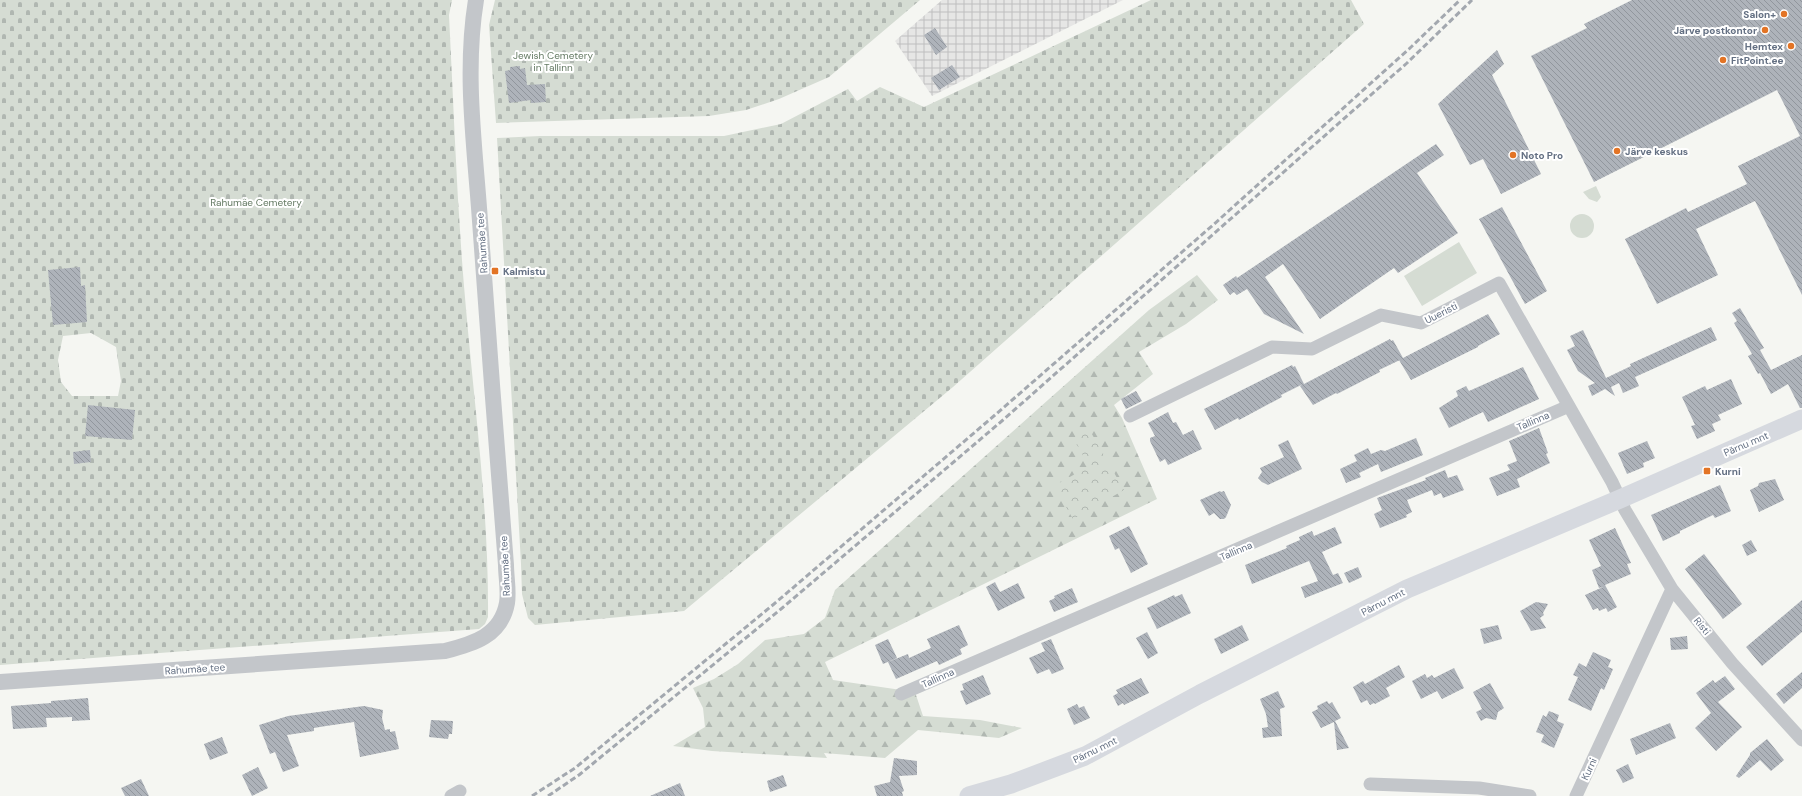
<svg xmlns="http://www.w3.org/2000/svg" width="1802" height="796" viewBox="0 0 1802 796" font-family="'DM Sans',sans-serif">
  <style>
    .industrial { fill: url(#industrial-grid) }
    .green { fill: #d5dcd3 }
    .forest { fill: url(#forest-firs) }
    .cemetery { fill: url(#cemetery-stones); fill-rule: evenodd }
    .park { fill: url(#park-crowns) }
    .building { fill: url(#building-back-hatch) }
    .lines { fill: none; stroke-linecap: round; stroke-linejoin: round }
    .minor { stroke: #c3c6ca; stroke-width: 13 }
    .tertiary { stroke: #c3c6ca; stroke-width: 16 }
    .secondary { stroke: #d6d9df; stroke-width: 19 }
    .rail { stroke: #a3a8af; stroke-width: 3; stroke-dasharray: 6 3; stroke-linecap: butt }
    .poi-dot { fill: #e37425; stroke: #fff; stroke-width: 1.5 }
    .labels { text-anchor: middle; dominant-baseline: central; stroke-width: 4; stroke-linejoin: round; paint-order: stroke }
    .poi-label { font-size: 10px; font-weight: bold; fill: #647083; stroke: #fff; text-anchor: start }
    .park-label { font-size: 10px; fill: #647a63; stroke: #fff }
    .street-label { font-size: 10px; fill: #647083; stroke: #fff }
  </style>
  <defs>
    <pattern id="industrial-grid" width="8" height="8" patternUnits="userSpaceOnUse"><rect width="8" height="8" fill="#e6e6e5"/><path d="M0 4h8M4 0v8" fill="none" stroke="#bebfbf"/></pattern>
    <pattern id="forest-firs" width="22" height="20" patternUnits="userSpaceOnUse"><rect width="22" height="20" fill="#d5dcd3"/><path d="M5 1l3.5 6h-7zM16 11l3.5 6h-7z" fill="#b0b7b1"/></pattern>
    <pattern id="cemetery-stones" width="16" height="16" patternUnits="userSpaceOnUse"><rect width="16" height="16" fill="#d5dcd3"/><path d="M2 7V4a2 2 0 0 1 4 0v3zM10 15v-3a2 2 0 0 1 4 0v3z" fill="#b0b7b1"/></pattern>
    <pattern id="park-crowns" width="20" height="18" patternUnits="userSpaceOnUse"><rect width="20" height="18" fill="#d5dcd3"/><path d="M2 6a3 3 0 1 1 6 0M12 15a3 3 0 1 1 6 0" fill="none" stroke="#b0b7b1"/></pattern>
    <pattern id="building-back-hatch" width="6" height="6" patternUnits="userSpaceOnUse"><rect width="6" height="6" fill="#aeb3ba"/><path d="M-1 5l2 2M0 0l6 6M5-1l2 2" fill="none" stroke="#91969d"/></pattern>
  </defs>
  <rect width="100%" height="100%" fill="#f5f6f2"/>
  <!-- industrial -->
  <path class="industrial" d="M942,0H1123L932,96L895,41Z"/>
  <!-- green -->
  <path class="green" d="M1596,186L1601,197L1597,202L1589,199L1583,192Z
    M1570 226a12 12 0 1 1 24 0a12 12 0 1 1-24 0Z
    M1459,242L1477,273L1422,306L1404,276Z"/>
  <!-- forest -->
  <path class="forest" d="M1197,275L1218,300L1186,324L1139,352L1153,374L1114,405L1122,418L1157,499L825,662L833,680L915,692L923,716L980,720L1022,728L999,738L918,730L885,758L824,753L827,758L712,751L673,746L705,727L703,708L693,688L714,679L738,664L765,640L804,634L825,618L835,590L1149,310Z"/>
  <!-- cemetery -->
  <path class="cemetery" d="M0,0H452L449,15C454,113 457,211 466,309C475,411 489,514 488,617L485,624L479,629L0,665ZM91,333L116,347L121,381L118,396H72L61,382L58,360L63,336Z
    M495,0H920L829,77L779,99L746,110L709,116L496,123L489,25Z
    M1151,0H1351L1364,24L953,387L684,611L535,625L528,618L522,594L521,564L497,138L540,136H724L781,124L848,89L857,101L880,87L924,107Z"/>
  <!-- park -->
  <path class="park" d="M1089,429L1124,490L1073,519L1054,486L1089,466L1073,438Z"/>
  <!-- building -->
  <path class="building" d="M1632,0H1802V295L1755,201L1696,229L1718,275L1657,304L1625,239L1686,208L1688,212L1747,184L1738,166L1800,136L1777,90L1594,182L1531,56L1587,28L1584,24Z
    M935,28L947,47L936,55L924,35Z
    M1497,50L1504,64L1492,75L1541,174L1501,194L1483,159L1470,165L1438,104Z
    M952,65L960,77L939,90L931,78Z
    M520,66V69L525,68L527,85L545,84L546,102L531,103V100L509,103L505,71L510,70V67Z
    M1436,144L1444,155L1417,173L1458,233L1398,273L1394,268L1320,319L1283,264L1265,277L1304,334L1264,314L1247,289L1237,295L1234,292L1230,295L1223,285L1236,276L1237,278Z
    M1502,207L1547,291L1525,304L1479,219Z
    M80,267L81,286L85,285L87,322L53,325L48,270Z
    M1740,308L1764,348L1754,353L1760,350L1771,370L1802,355V408H1800L1788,384L1771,394L1760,373L1758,374L1748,356L1752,354L1734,323L1737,321L1732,313Z
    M1488,314L1500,334L1478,346V347L1411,380L1399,360L1402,359L1379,370L1380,372L1337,394L1336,393L1313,405L1300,386L1303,384L1281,395L1282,397L1239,420L1238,418L1215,430L1204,409L1292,365L1293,367L1295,366L1304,384L1390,339L1391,341L1393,340L1403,358Z
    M1711,327L1717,340L1635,377L1639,386L1623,393L1619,383L1611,387L1615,396L1605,389L1592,396L1588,386L1595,383L1578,371L1567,350L1575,346L1570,336L1583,330L1606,378L1631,366L1630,364Z
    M1523,367L1539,399L1488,422L1483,412L1449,428L1439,408L1458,396L1456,391L1466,386L1469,391Z
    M1731,379L1742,404L1718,415L1721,420L1712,424L1715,431L1697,439L1691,426L1695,425L1682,397L1705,386L1707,390Z
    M1136,391L1142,401L1126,409L1121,399Z
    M88,405L135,410L132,440L85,436Z
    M1168,412L1173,423L1176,422L1183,435L1193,430L1202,449L1168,465L1165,459L1160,462L1150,441V438L1155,436L1148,423Z
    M1539,428L1548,453L1546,454L1550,463L1517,479L1520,487L1497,496L1489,478L1510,470L1507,465L1517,461L1509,441Z
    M1416,438L1423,455L1381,472L1378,464L1359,473L1361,477L1346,483L1340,469L1357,461L1354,455L1368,448L1371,454L1381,450L1385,451Z
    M1288,440L1302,469L1268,485L1262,482L1258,478L1262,472L1260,468L1284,457L1278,445Z
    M1647,441L1655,458L1643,463L1644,467L1627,474L1618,453Z
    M90,450L91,462L74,464L73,452Z
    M1445,470L1448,478L1457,475L1464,490L1443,498L1441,493L1434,496L1432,490L1407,500L1412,512L1406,515L1407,517L1380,528L1374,514L1382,510L1377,498L1426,480L1425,478Z
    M1775,479L1784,500L1759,512L1750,490L1758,486L1759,483Z
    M1720,485L1731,511L1715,518L1713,515L1680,531V533L1663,541L1651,515Z
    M1220,491L1221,492L1224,491L1231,505L1226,517L1224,519H1220L1214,513L1209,516L1200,500Z
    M1129,526L1148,564L1131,573L1119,548L1115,550L1109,536Z
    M1335,527L1342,543L1322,552L1333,575L1338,573L1343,583L1305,598L1301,587L1318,581L1309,561L1252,584L1245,565L1287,548L1286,546L1300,540L1299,537L1312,531L1314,536Z
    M1615,528L1631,563L1627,564L1631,574L1605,585L1617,607L1608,612L1606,608L1599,611L1598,608L1593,610L1585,595L1603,587L1599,588L1592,570L1601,566L1589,540Z
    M1751,540L1757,551L1747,556L1742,545Z
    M1704,554L1742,604L1723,619L1685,569Z
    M1358,567L1362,577L1349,583L1344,573Z
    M995,582L1000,592L1018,583L1025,598L998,611L986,587Z
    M1072,588L1078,602L1054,612L1049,601L1055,598L1054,596Z
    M1182,594L1191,613L1157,629L1147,608L1174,595L1175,597Z
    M1802,600V632L1762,666L1746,647Z
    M1536,602L1548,604L1543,613L1544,615L1540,618L1546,628L1531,631L1520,611Z
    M959,625L968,645L960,649L962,654L939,665L937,661L896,679L888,662L908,654L909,658L931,648L927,639Z
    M1242,625L1249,640L1221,654L1214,639Z
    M1498,625L1502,639L1484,644L1480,629Z
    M1147,632L1158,653L1148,659L1136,638Z
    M1687,636L1688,649L1671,650L1670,638Z
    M888,639L897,658L883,664L875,645Z
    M1051,639L1064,669L1052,674L1049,669L1037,674L1029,658L1045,651L1041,643Z
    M1593,652L1611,660L1608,667L1613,669L1604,690L1601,688L1591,711L1568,700L1578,677L1573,675L1579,663L1586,667Z
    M1399,665L1405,677L1386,688L1390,696L1375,704L1374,703L1370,705L1367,700L1361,703L1353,687L1363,681L1365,684Z
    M1454,668L1464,688L1442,699L1437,691L1421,699L1412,681L1425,674L1427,678L1432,675L1434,678Z
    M1802,672V688L1784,704L1776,694Z
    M983,675L991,694L966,705L960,691L964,690L962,684Z
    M1725,676L1735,689L1718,702L1742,727L1716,751L1695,728L1711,713L1696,693L1713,680L1715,683Z
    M1141,678L1149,693L1124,705L1123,703L1118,706L1113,696L1118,693L1116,690Z
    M1490,683L1504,708L1498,712L1496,720L1486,718L1481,721L1476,712L1482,709L1473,692Z
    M1278,691L1285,707L1280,709L1282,736L1263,738L1262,728L1268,727L1266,714L1260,699Z
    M88,698L90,720L72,721V717L46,718L47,727L13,729L11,706L51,703V701Z
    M1327,701L1329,704L1332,702L1341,718L1335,721L1349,748L1337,750L1334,722L1321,728L1312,712L1318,709L1317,706Z
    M1077,704L1079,708L1084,706L1090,718L1074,725L1067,709Z
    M364,706L383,710L382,718L385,730L390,729V732L395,731L399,749L360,757L354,722L326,726L314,728V731L287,735L299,766L283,772L275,752L270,754L259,725L288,716Z
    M1549,711L1559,715L1557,721L1564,724L1554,748L1541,742L1544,735L1536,732L1543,715L1546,717Z
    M431,720L453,721L452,734H449L448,739L429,737Z
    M1670,723L1676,738L1636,755L1630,739Z
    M222,737L228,753L210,760L204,744Z
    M1767,739L1784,760L1771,771L1760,760L1739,778L1736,776L1750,755V753Z
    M894,758L917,761V775L899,776L904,791L902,792L903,796H877L874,786L890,782Z
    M1628,764L1634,778L1623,783L1616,770Z
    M258,767L268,788L252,796L242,775Z
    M783,775L787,786L770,792L767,781Z
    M141,779L149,796H125L121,788Z
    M680,783L685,796H650Z"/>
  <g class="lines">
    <!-- minor -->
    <path class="minor" d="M1130,416L1272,347L1312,349L1381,315L1421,323L1499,283L1612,482L1625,510L1672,589L1732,663L1802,740
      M901,694C1123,597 1347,504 1569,406
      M1370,784L1479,788L1530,796
      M451,796L460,791
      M1576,796L1672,589"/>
    <!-- tertiary -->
    <path class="tertiary" d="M0,682L445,651C473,644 501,636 507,603C509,591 506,577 506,565C497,450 488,336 480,221C475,148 464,73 476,0"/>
    <!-- secondary -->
    <path class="secondary" d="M969,796L1011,784L1085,756L1200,694L1407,589L1620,499L1802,419"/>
    <!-- rail -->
    <path class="rail" d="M532,796L575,768L774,604L995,415L1213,225L1409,49L1460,0
      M548,796L579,775L781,609L1003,420L1407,63L1472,0"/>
  </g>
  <!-- markers -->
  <g class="poi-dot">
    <circle cx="1784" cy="14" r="4"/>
    <circle cx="1765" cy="30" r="4"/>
    <circle cx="1791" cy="46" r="4"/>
    <circle cx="1723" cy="60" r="4"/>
    <circle cx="1617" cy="151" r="4"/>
    <circle cx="1513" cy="155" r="4"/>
    <rect x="491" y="267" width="8" height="8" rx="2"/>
    <rect x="1703" y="467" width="8" height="8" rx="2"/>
  </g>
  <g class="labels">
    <!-- poi labels -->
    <g class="poi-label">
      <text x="1776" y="14" text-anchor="end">Salon+</text>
      <text x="1757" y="30" text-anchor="end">Järve postkontor</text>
      <text x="1783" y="46" text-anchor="end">Hemtex</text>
      <text x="1731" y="60">FitPoint.ee</text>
      <text x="1625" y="151">Järve keskus</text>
      <text x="1521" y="155">Noto Pro</text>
      <text x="503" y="271">Kalmistu</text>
      <text x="1715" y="471">Kurni</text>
    </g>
    <!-- park labels -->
    <g class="park-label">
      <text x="553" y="55">Jewish Cemetery<tspan x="553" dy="12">in Tallinn</tspan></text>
      <text x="256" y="202">Rahumäe Cemetery</text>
    </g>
    <!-- street labels -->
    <g class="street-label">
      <text transform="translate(482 243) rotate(-94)">Rahumäe tee</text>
      <text transform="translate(1441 313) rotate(-27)">Uueristi</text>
      <text transform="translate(1533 421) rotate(-23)">Tallinna</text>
      <text transform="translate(1746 444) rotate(-23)">Pärnu mnt</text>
      <text transform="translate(1236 551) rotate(-23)">Tallinna</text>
      <text transform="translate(505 566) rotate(-93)">Rahumäe tee</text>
      <text transform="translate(1383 602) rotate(-27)">Pärnu mnt</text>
      <text transform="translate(1702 626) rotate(51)">Risti</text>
      <text transform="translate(195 669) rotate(-4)">Rahumäe tee</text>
      <text transform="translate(938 678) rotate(-24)">Tallinna</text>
      <text transform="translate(1095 750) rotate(-26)">Pärnu mnt</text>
      <text transform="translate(1589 769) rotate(-65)">Kurni</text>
    </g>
  </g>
</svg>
